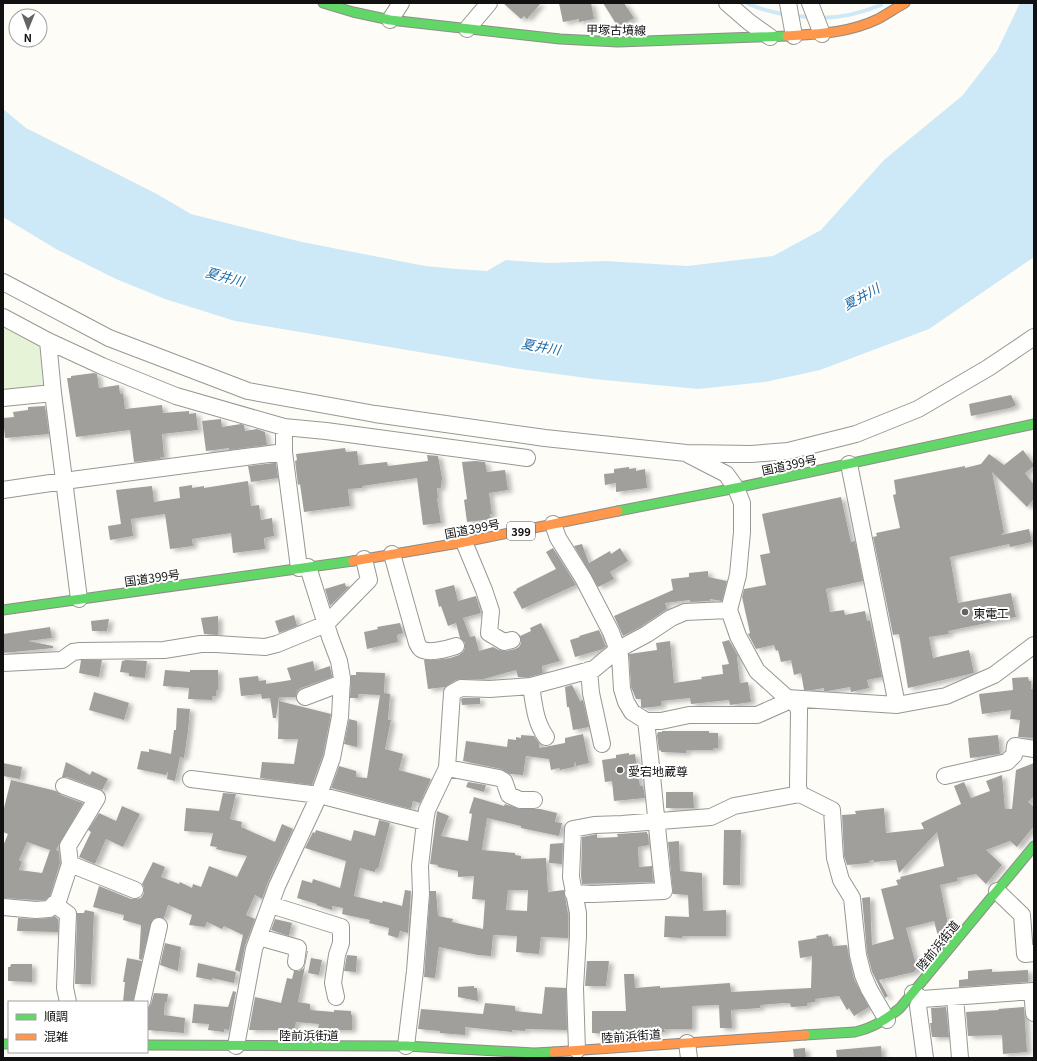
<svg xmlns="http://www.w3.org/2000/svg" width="1037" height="1061" viewBox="0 0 1037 1061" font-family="Georgia,'Noto Sans JP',serif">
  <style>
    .green { fill: #e7f3d7 }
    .water { fill: #cde8f7 }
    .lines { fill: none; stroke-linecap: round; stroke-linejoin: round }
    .stream { stroke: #cde8f7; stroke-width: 4 }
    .building { fill: #a19f9c; fill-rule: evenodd; filter: url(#shadow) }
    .street-casing { stroke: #979795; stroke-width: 18 }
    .fast-casing { stroke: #8e8d8b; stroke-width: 11 }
    .slow-casing { stroke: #8e8d8b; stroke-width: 11 }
    .street { stroke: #fffffe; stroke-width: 16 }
    .fast { stroke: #63d668; stroke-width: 9 }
    .slow { stroke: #ff974d; stroke-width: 9 }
    .poi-dot { fill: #646362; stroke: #fff; stroke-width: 1.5 }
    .labels { text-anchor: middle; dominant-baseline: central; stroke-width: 4; stroke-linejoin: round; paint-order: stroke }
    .shield { fill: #fff; stroke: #585858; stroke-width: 1 }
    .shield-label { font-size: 11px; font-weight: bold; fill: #111 }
    .street-label { font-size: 12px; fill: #111; stroke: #fff }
    .poi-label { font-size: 12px; fill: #111; stroke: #fff; text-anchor: start }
    .water-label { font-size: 13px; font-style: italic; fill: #1768a6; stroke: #fff }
  </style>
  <defs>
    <filter id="shadow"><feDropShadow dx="4.5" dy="2.5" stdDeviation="2" flood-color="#0004"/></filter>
  </defs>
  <rect width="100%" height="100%" fill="#fdfcf7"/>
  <!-- green -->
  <path class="green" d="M3,325L42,345L45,387L3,392Z"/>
  <!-- water -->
  <path class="water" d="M1020,3H1034V257L929,329L820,370L765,382L698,389L594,379L520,369L235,321L165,299L116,279L56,249L3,217V109L26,128L155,193L191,214L302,242L425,266L457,269L487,271L506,260L548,263L606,261L687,266L773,256L821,230L884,160L962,96L997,51Z"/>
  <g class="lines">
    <!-- stream -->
    <path class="stream" d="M747,3C760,10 773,12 787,15
      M794,16L811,17
      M820,18C841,18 861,13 881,5"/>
  </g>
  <!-- building -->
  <path class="building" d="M503,3H541L527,19L524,16L521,19Z
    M559,3H591L594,19L579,22V19L563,22Z
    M603,3H624L634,18L618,27Z
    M94,373L97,374L99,388L119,385L120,394L123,393L125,409L162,405L163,413L189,411V414L196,413L198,430L162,434L164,457H160L161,459L134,462L130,430L76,437L67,378H71V376Z
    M1011,395L1016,405L1010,408L971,416L969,404Z
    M45,406L49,434L5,438L3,418L14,417L13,412L28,410V407Z
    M221,419L222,427L241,424L244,425L245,431L257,429L265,432L267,445L229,450V448L206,451L202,421Z
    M345,448L346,452L357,451L359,465L387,462L388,466L428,461L427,455L438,456L442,478L441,488H437L438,498H437L441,523L423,525L417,478L362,486V488L348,489L350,506L304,512L300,484L298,485L295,461L297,460L296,454Z
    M1023,450L1034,465V466L1025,473L1034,485V499L1027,507L992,472L1004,532L1001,535L1029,529L1032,542L1010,547L1009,544L950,557L958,603L1011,593L1016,617L948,631L949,634L929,637L933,658L969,650L974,673L908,688L899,634L893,635L873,537L877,536L876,533L900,528L893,495L896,494L894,480L965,466V468L981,464L989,454L1004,465Z
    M475,461L485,462L487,472L505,470L508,490L489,493L492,514H490L491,519L467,522L464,500L467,499L462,462Z
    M274,463H276L278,478L251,482L248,466Z
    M629,467V469L636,468V471L645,469L647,488L616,492V483L605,485L604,474L614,473V469Z
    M248,481L251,506L259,505L261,520L272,518L274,536L264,538L265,549L233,553L231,533L192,539L193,546L170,549L165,514L131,519L133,536L110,540L108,526L121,524L116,490L152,486L154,502L180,498L179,487L192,485V488L204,486V488Z
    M841,497L851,542L855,541L863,581L826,589L830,612L844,610L845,615L865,611L867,621L870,620L882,677L867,680L869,688L851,692L850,687L828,691H824V688L813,690H804L801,673L794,675L791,660L781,662L778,650L776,651L774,645L756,649L748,634L750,633L742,597L744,589L766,585L760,555L770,553L762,514Z
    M582,544L589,563L610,551L611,554L620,548L628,561L610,572L614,579L598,587L574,546Z
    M553,548L576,585L522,609L513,592L517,590L516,589L556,569L546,552Z
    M708,571V577L727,581L722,601L710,599V601L690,602V600L665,603L667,609L642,626L623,636L614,616L673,590L671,579L689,577V573Z
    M345,583L346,587L348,586L349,587L330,606L325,589Z
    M454,585L458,601L476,596L481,613L463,618L470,637L475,636L479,651L493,647L499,650L506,651L515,649L519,647L521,643L520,636L531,631L530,628L541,623L560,661L542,666L543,673L529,677H518L516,670L484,679H461L456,680L445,687L428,689L424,660H434L450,658L459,655L463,652L465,648V643L460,638L456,623L448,626L441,606L439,607L435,590Z
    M294,615L297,626L279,633L275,621Z
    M218,616V635L204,634L201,618Z
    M109,619L107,631H92L91,621Z
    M400,623L403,633L397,635L398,642L367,649L364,632L378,629L377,627Z
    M50,627L52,638L28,641L53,646V648L3,653V634Z
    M599,630L606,647L603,648V649L575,657L570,640L580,637L579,636Z
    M729,640L738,656L737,657L740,683L748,682L751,702L730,705L729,700L691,704L690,698L661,701V706L643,708L641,707V699H636L631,687L629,654L657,650L656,643L670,641L674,683L702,679L701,677L723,674L722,665L729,664L722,642Z
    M81,660H102L99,677L79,673Z
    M126,660L147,661L145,678L129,676V673L120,672L122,661Z
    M313,661L315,671L330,666L332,677L301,688L297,691L296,697H279L276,718H273L270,698L262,699L261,694L241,696L239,678L258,676L259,681L266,680V684L291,680L287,668Z
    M165,670L190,672V670H218V690H216V696H212V700L188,699L189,688L163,686Z
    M356,672L385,673L384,693L390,694L388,720H391L385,749L403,754L399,770L431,779L420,803L413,801L411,809L331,788L339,766L356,771V777L367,778L380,695L358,694V698H350L351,675H356Z
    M1028,677L1029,681H1031V689L1034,688V738L1018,737L1020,720L1010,719L1011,710L982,714L979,694L1013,690L1012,678Z
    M572,685L580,701L583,700L589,727L573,730L569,707H567L565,687Z
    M94,692L129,703L124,720L89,710Z
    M463,698H480V704L462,705L461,699Z
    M279,701L331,714L323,755L312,785L260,778L262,762L294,764L298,739H278Z
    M177,708L190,709L188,731L184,758L180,757L175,781L167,779L168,771L166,775L137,769L141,751L149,752V749L171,754L174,730H176Z
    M349,719L357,721V747L344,744Z
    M662,731H709V733H718V748H713V750H686V753L661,752V750L659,751L657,735L658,732H662Z
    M583,734L589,763L576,766V762H575L574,767L560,770L559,768L551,770L549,759L526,756L523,775L510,774L501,769L463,761L466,741L507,747L508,739L516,740V737L521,738V735L534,736L539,743V748L565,743V738Z
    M998,735L1000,754L970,758L968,738Z
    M629,753V755L635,754L640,786H643L645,798L614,801L612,781L605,782L602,760L616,758V755Z
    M66,762L90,775L92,771L108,779L102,790L67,777H62Z
    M3,763L22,767L20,779L3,776Z
    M1034,763V796L1028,802L1034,807V826L1017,847L1010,841L986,850L1002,865L986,884L976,874L957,878L958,881L940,885L949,929L944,935L938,936L934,921L906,928L917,968L914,972L879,980L888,996L885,998L872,972L867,953L862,898L870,897L872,945L894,939L881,889L898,885L896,880L901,879L900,877L944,866L937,832L899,873L896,860L874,862V860L869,861V863L847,865L844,856L842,815L856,814L855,811L884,808L886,833L924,829L921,823L961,804L954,786L964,782L971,798L990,791L986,781L1002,775L1005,809H1012L1016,770Z
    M11,780L56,791L61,795L83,803L56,850L59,851L60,863L50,896L45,900H36L3,898V846L8,834L3,832V812ZM27,842L50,850L42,873L19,870L22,862L19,860Z
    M468,782L486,785L484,792L466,787Z
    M666,792H693L694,808H666Z
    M223,793L236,794L230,819L242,822L241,827L275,842L282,824L293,829L268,882L262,899L255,895L246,915L255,919L245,946L240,972L235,970L243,935L224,926L222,929L207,922L205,927L189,925L192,915L168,905L164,918L157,917L152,920L142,960L139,959L141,925L123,920L124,915L93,907L99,886L131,899H136L141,898L144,893V888L142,884L153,862L165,867L161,877L179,884L180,882L192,888L193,884L201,887L209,866L237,877L247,856L216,849L217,847L210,846L213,833L184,831L186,808L219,811Z
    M474,797L504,806L505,804L520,809H540L557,813L555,822L562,823L559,836L521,828V826L487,818L482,850L515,853V855L521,856V859L546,858L548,892L564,890L568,914V938L541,937L539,954L516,952L517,936L493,935L491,956L478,955L439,947L435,978L424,977L430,891H436L438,916L453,919L452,922L483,929L485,900L472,899L474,876L458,877V871L438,867V865L430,864L437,811L449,816L441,836L468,841L472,814L469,813ZM508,890H528L527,911L506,910Z
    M122,806L140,814L123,847L106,839L95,864L79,857L91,832L88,830L99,813L116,821Z
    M379,820L390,823L378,869L376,868L375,872L360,868L354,896L382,903L383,901L402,906L405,890L411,891L408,933L400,931L398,938L388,935L389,928L369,923L370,920L342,914L343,908L332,906V910L316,905L317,904L297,898L302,880L312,883L313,879L340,888L346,861L305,848L313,832L315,833L316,830L351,841L354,830L375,836Z
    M724,830H741L740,885H723Z
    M647,832V834H648L649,845L638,847L639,867L652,866L653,882L582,884L581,876L582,837L597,834V838L618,837L617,834Z
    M679,841L680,871L702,873L703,911L726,910V936H682V938L664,937L665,916L689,917L688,895L673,894L668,842Z
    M563,843L562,864L549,863L550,844Z
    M85,910L94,912L91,984H75L77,913H84Z
    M55,916L58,919V932L17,931L18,918L37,919L50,918Z
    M275,919L292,923L289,936L271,930Z
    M828,934L829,937L831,936L833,946L847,945L849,957L854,979L869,1007L854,1016L849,1008L847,1010L839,996L815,999V1002L807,1003V1006L791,1007L790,1003H784L760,1005V1008L731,1010L732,1028H720L719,1005L692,1006V1029H664L665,1032L617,1035L592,1033V1011H626L624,974H634L635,988L660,986V988L730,983L731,992L811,988L812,956L800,958L798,941L817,938L816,936Z
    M165,943L181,947L178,971L160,965Z
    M307,951H308L298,1002L310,1004V1010L334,1012V1010L351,1011V1015H352V1030H332L318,1028L319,1024L296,1022L294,1033L282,1030H249L255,997L281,1003L287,978L292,979L294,971H299L304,968Z
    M347,955L357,956L356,972L344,971Z
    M127,958L142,961L133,1002H123L125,982H123Z
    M311,958L322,960L319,975L308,973Z
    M587,961H609L606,986H585Z
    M198,963L236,972L234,983L212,978V980L196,977Z
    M11,964H32V982L8,981V967H10Z
    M992,969V972L1028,970V982L959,987V980L968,979V971Z
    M474,986V988H477L478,1001L458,997V987Z
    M545,987L566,988L567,1030L525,1029V1031L512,1030V1032L465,1027V1035L440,1033V1031L418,1029L421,1009L483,1014L485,1003L515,1006V1011L542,1014Z
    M233,991L236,992L229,1030L224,1029V1032L208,1030L209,1024L192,1023L194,1004L228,1007Z
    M154,993L168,994L167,1002H165L164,1015L185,1018L184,1033L147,1030V1010L151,1004Z
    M946,1007L949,1037H932L930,1023H932L931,1008Z
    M1024,1007L1027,1052L1003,1054L1002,1035L968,1036L966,1012L999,1010L998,1009Z
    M881,1046L882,1058H837L836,1050Z
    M805,1048L806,1058H794L793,1049Z"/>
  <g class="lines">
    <!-- street casing -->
    <g class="street-casing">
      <path id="street" d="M727,3L749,22L770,37
        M788,3L794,36
        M810,3L822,34
        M390,20L401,3
        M467,29L489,3
        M3,282L109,338L248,391L375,414L545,438L686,453L751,454L788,451L856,434L918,409L988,368L1034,337
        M3,317L48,341L102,366L176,396L284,427L326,431L527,458
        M48,341L53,393L79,599
        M3,398L53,393
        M284,427V452L299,568
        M849,464L897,705
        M3,490L64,481L284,452
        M553,524L558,538L583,578L611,632L620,656L622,689L626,702L632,712L646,721H661L689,715H757L784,703L787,698L757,671L738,636L729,610L738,575L742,532V503L736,488L726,474L689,455
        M464,542L484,590L491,611L489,633L504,642L512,640
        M392,554L417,643C417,644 420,648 421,649C429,654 447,649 456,646
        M3,663L62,660L73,652L80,651L164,650L201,644H216L265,647L277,644L326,624L369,580L364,559
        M589,670L591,693L602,744
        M531,686C534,704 535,722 546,737
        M305,697L342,683
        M787,698L799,707V711L798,787L800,794L832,810L835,858L841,880L852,898L858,955L863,975L869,989L887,1020
        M787,698L897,705L946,696L994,675L1034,645
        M447,768L499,778L504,781L509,795L520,800H534
        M945,776L1007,762L1014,755L1015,746L1034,749
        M191,779L319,795L425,822
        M70,864L135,890
        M997,891L1022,915L1025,954L1034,953
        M573,893L593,894L664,891C657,835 653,778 646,721
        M54,904L68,914L65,988L68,1002
        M271,905L341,927V943L337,955L333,983L336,997
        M3,907L36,910L49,909L58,901L70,864L68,846L97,798L64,786
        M259,937L298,948L296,962
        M1032,991L1034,1013
        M913,993L922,999L1034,991
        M955,997L960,1058
        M922,999L918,1006L925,1058
        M142,1002L159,926
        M687,1043L689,1058
        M236,1046L254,949L277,886L317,800L332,758L340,717L342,678L339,661L330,637L308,567
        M406,1046L415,971L421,894L420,866L425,822L427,810L447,768L452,693L461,688L490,689L531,686L594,669L617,650L647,634L671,618L685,612L729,610
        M577,1050L575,988L578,936V913L571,877L573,829L594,825L622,824L711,817L734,806L800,794"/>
    </g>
    <!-- fast casing -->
    <g class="fast-casing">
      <path id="fast" d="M323,3L353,12L390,20L560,39L618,42L787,36
        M618,511L736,488L1034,424
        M3,610L353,561
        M805,1035L855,1032C873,1028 886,1020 900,1008L1034,846
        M3,1044H9
        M147,1045L406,1046L534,1053L554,1052"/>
    </g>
    <!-- slow casing -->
    <g class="slow-casing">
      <path id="slow" d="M787,36C818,34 849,33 878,19C887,14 896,8 905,3
        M353,561L459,543L618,511
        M554,1052L805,1035"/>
    </g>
    <!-- street -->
    <use href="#street" class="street"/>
    <!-- fast -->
    <use href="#fast" class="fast"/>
    <!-- slow -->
    <use href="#slow" class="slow"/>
  </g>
  <!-- markers -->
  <g class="poi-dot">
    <circle cx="965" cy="612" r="4"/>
    <circle cx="620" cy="770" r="4"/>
  </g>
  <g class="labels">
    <!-- shield labels -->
    <rect class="shield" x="507" y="522" width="28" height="18" rx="3"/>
    <g class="shield-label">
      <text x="521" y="531">399</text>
    </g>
    <!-- street labels -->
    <g class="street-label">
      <text transform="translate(616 29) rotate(1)">甲塚古墳線</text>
      <text transform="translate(789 464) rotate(-12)">国道399号</text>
      <text transform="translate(472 528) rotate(-11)">国道399号</text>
      <text transform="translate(152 577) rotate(-8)">国道399号</text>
      <text transform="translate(937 945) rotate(-51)">陸前浜街道</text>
      <text x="309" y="1034">陸前浜街道</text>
      <text transform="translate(631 1035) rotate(-4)">陸前浜街道</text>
    </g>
    <!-- poi labels -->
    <g class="poi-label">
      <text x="973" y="612">東電工</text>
      <text x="628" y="770">愛宕地蔵尊</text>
    </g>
    <!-- water labels -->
    <g class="water-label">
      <text transform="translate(225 276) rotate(15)">夏井川</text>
      <text transform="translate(861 296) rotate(-29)">夏井川</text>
      <text transform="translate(541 346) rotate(10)">夏井川</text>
    </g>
  </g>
  <!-- border -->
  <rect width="1037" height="1061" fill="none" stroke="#111111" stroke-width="8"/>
  <!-- legend -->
  <rect x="8" y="1001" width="140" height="52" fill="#ffffff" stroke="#a0a0a0"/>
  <rect x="16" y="1014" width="20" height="6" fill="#63d668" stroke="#a0a0a0"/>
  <text x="44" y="1021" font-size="12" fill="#111111">順調</text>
  <rect x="16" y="1034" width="20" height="6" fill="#ff974d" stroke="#a0a0a0"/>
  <text x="44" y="1041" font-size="12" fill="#111111">混雑</text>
  <!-- north arrow -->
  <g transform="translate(28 28) rotate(181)"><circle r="19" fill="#ffffff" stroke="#a0a0a0"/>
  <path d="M0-3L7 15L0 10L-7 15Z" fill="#646362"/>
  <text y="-6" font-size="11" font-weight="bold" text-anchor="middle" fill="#111111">N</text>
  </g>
</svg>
